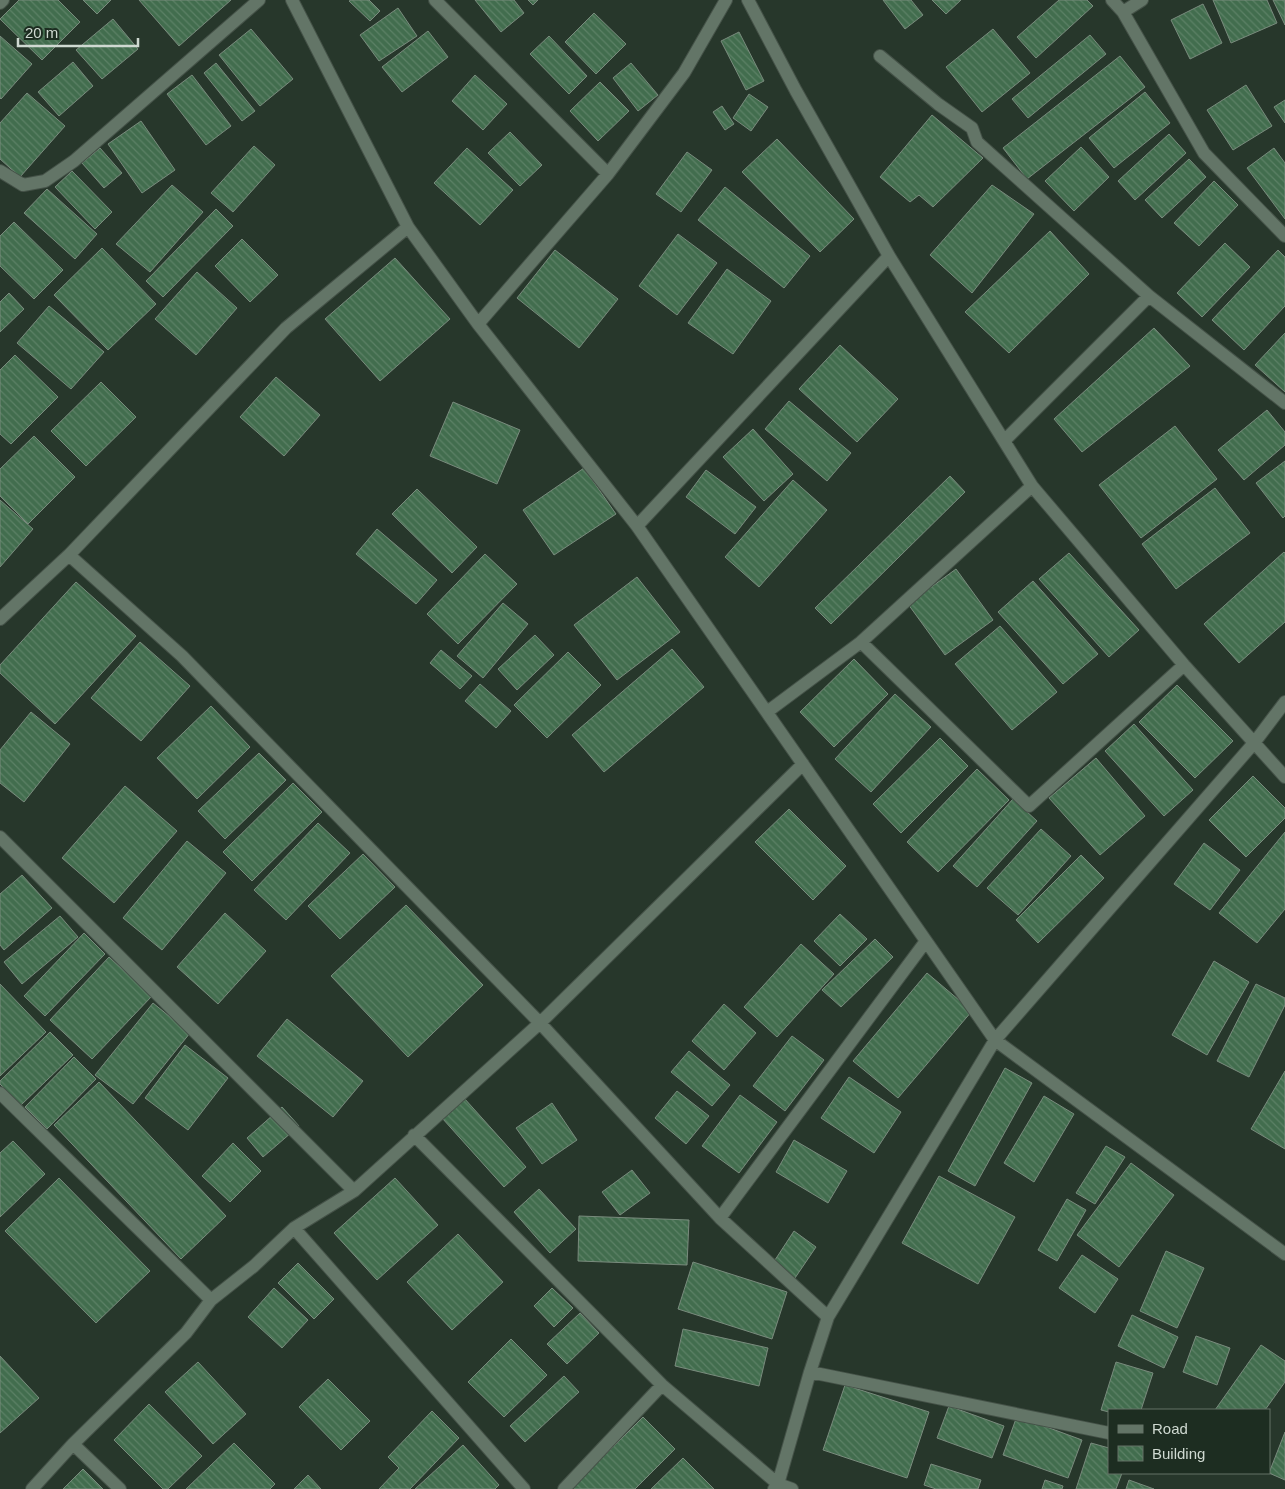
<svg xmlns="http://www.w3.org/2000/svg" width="1285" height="1489" viewBox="0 0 1285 1489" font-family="Helvetica,sans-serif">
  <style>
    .building { fill: url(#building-back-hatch); stroke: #798b7d }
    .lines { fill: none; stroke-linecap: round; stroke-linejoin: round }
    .minor-casing { stroke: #455248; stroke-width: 14 }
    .minor { stroke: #637567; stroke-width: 12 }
  </style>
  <defs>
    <pattern id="building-back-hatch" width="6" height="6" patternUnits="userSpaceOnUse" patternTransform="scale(1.25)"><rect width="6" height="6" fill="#426d4e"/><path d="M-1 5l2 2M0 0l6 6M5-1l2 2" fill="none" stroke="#5c8166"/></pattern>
  </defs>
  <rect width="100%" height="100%" fill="#27372b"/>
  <!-- building -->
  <path class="building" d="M19,0H58L80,22L42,60L0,19Z
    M83,0H111L97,14Z
    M139,0H231L179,46Z
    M351,0H369L380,11L370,21L349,1Z
    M475,0H514L524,13L501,32Z
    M528,0H538L533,5Z
    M883,0H911L923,15L905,29Z
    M932,0H961L946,14Z
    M1059,0H1087L1093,6L1036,58L1017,37Z
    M1213,0H1267L1277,23L1231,43Z
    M1273,0H1285V25Z
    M1203,4L1222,43L1190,59L1171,20Z
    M398,8L417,36L379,61L360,35Z
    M594,13L626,44L596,74L565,42Z
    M113,19L138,49L102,79L76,50Z
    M251,29L293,79L260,106L219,55Z
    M993,29L1030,73L982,112L946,67Z
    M428,31L448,57L402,92L382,67Z
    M739,32L764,81L746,90L721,41Z
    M1090,35L1106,54L1028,118L1012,99Z
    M0,36L32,64L1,99L0,98Z
    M549,36L587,76L569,94L530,54Z
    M1120,56L1145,87L1027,179L1003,148Z
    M73,62L93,86L59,116L38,92Z
    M216,63L255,111L242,121L204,73Z
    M631,63L658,95L638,111L613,78Z
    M192,75L231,126L206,145L167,94Z
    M475,75L507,104L483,130L452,101Z
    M600,82L629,111L598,141L570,111Z
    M1246,85L1272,126L1233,150L1207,110Z
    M1145,92L1170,123L1114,168L1089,138Z
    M27,93L65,126L20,177L0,159V123Z
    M749,94L768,107L751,131L733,118Z
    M1285,100V123L1274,107Z
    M722,106L734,124L725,130L713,112Z
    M932,115L983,158L933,207L919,195L910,202L880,177Z
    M141,121L175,170L142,193L108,144Z
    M510,132L542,165L520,186L488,153Z
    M1169,134L1186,153L1135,200L1118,181Z
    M777,139L854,219L820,252L742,172Z
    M254,146L275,165L233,212L211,193Z
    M1081,147L1109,177L1074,211L1045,181Z
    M100,148L122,173L104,188L82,163Z
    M467,148L513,190L480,225L434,183Z
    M1274,148L1285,163V219L1247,168Z
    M687,152L712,170L681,212L656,194Z
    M1189,159L1206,177L1162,218L1145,200Z
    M72,171L112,212L95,229L55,187Z
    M1214,181L1238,205L1199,246L1174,223Z
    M172,185L203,212L150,272L116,244Z
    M992,185L1034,214L972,293L930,255Z
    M725,187L810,256L784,288L698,220Z
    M47,189L97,234L75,259L24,213Z
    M216,209L233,226L163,297L146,281Z
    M14,222L63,270L34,299L0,266V236Z
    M1050,231L1089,274L1009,353L965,312Z
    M678,234L717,263L677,315L639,286Z
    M242,239L278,275L250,302L215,266Z
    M1225,243L1250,267L1202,317L1177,293Z
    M102,248L156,304L108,350L54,295Z
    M555,250L618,299L579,348L517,298Z
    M1278,250L1285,257V306L1244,350L1212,320Z
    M395,258L450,319L380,381L325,319Z
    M727,269L771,301L733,354L688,323Z
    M197,272L237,308L196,355L155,319Z
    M9,293L24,309L0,332V302Z
    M49,306L104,352L71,389L17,343Z
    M1154,328L1190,366L1082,452L1054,419Z
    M1285,333V392L1255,365Z
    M840,345L898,399L857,442L799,389Z
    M15,355L58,397L11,444L0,434V370Z
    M276,377L320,415L284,456L240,417Z
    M101,382L136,417L86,466L51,431Z
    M789,401L851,453L827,481L765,429Z
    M453,402L520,430L497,484L430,456Z
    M1267,410L1285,432V445L1244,480L1218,450Z
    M1175,426L1217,479L1141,538L1099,485Z
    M753,429L793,474L764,501L723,457Z
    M34,436L75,477L28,524L0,496V469Z
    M1285,461V516L1283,518L1256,483Z
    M584,468L616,514L554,555L523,510Z
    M706,470L756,507L735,534L686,497Z
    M950,476L965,492L831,624L815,608Z
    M793,480L827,510L759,587L725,557Z
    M1215,488L1250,533L1176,589L1142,544Z
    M417,489L477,547L452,573L392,514Z
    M0,500L33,529L0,567Z
    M377,529L437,580L416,604L356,554Z
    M1284,552L1285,553V622L1239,663L1204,624Z
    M1069,553L1139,630L1109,657L1039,579Z
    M485,554L517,584L458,644L427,614Z
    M956,569L993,620L945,655L908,604Z
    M637,577L680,632L617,680L574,625Z
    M1033,581L1098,654L1063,684L998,612Z
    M76,582L136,636L55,724L0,673V665Z
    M503,603L528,624L483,678L457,656Z
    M1000,626L1057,692L1012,730L955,664Z
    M535,635L554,655L517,690L498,669Z
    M140,642L190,686L141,741L91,698Z
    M672,649L704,687L604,772L572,735Z
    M441,650L472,676L460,689L430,663Z
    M568,652L601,685L547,738L514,705Z
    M854,659L888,694L834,747L800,712Z
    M480,684L511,711L496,728L465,701Z
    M1177,685L1233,741L1195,778L1139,722Z
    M895,694L931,727L871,792L835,759Z
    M211,706L250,747L197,799L157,758Z
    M31,712L70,744L24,802L0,783V750Z
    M1134,724L1193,790L1164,816L1105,751Z
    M940,738L968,766L901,833L873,804Z
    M259,753L286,780L225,839L198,811Z
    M1096,758L1145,816L1100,855L1049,798Z
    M977,769L1009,800L938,872L907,842Z
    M1253,776L1285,808V818L1246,857L1209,820Z
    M293,783L322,812L252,881L223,852Z
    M125,786L177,831L114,903L62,858Z
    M1013,799L1037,821L977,887L953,866Z
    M789,809L846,866L813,900L755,842Z
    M318,823L350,853L286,920L254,890Z
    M1041,829L1071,856L1018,915L987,888Z
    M1285,832V909L1257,943L1219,913Z
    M187,841L226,873L162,950L123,918Z
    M1204,843L1240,870L1210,910L1174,884Z
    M363,854L395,887L340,939L308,906Z
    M1081,855L1104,878L1038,943L1016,920Z
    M22,875L52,908L4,950L0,945V894Z
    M406,905L483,985L408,1057L331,976Z
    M225,913L266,951L218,1004L177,967Z
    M840,914L867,939L840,966L814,941Z
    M60,916L78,937L22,984L4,962Z
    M84,933L105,954L45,1016L24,996Z
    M875,939L893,957L841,1007L822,990Z
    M801,944L834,974L777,1037L744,1007Z
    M109,957L152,996L92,1059L50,1020Z
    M1214,961L1249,982L1207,1055L1172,1035Z
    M927,973L972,1011L898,1098L853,1061Z
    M0,984L46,1032L0,1076Z
    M1256,984L1285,998V1005L1249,1077L1217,1061Z
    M153,1003L190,1033L133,1104L95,1075Z
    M724,1004L756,1033L724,1070L692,1041Z
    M287,1019L363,1081L333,1117L257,1056Z
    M50,1032L73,1055L21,1105L0,1084V1081Z
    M792,1036L824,1060L785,1111L753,1086Z
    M185,1045L228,1078L188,1130L145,1098Z
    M689,1051L730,1085L712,1106L671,1072Z
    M74,1057L96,1079L47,1129L25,1107Z
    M1005,1068L1032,1083L975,1186L948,1171Z
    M1285,1071V1149L1251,1129Z
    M849,1077L901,1112L874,1153L821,1118Z
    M99,1082L226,1216L181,1259L54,1125Z
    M677,1091L709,1116L686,1144L655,1118Z
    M740,1095L777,1122L739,1173L702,1146Z
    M1044,1096L1074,1114L1034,1182L1004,1163Z
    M464,1098L526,1167L504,1187L442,1118Z
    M552,1103L577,1140L542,1164L516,1128Z
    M282,1107L299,1126L263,1157L247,1138Z
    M794,1140L847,1171L828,1203L776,1172Z
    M13,1141L45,1174L0,1217V1153Z
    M233,1143L261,1171L230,1202L202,1176Z
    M1106,1146L1125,1157L1095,1204L1076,1193Z
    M1131,1163L1174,1195L1119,1267L1077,1235Z
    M632,1170L650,1193L620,1215L602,1192Z
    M939,1176L1015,1217L978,1284L902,1243Z
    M59,1178L150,1271L96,1323L5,1231Z
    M395,1178L438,1225L377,1280L334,1233Z
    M539,1189L576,1229L550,1253L514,1212Z
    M1067,1199L1086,1210L1057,1261L1038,1250Z
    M579,1216L689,1220L687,1265L578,1261Z
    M794,1231L816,1247L795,1278L773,1263Z
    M458,1234L503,1282L452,1330L407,1282Z
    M1166,1251L1204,1268L1177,1328L1140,1311Z
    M1082,1255L1118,1279L1095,1313L1059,1288Z
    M693,1262L787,1292L772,1339L678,1309Z
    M298,1263L334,1299L314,1319L278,1283Z
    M274,1288L308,1320L282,1348L248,1317Z
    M552,1288L573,1308L554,1327L534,1306Z
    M580,1313L599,1333L567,1364L547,1344Z
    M1132,1315L1178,1337L1164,1368L1118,1346Z
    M683,1329L768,1348L759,1386L675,1366Z
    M1196,1336L1230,1348L1217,1385L1183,1372Z
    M511,1339L547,1375L504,1417L468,1382Z
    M1261,1345L1285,1361V1382L1265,1410H1215Z
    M0,1356L39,1398L0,1433Z
    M198,1362L246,1414L213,1444L165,1392Z
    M1116,1362L1153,1373L1141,1410H1109V1412L1101,1410Z
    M564,1376L579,1392L525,1442L510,1426Z
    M328,1379L370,1421L341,1450L299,1407Z
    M845,1385L929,1412L907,1478L823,1450Z
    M149,1404L202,1456L168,1489H163L114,1440Z
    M949,1406L1004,1426L992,1458L937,1438Z
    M432,1411L459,1438L410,1489H379L399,1468L388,1457Z
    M1017,1416L1082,1440L1068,1478L1003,1455Z
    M643,1417L675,1449L635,1489H571Z
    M1285,1432V1480L1269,1473Z
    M234,1443L275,1484L270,1489H186Z
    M1091,1443L1109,1448V1473H1122L1116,1489H1076Z
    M463,1445L499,1485L495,1489H415Z
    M683,1458L714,1489H651Z
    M931,1464L981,1480L978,1489H936L924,1485Z
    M83,1469L103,1489H63Z
    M308,1475L321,1489H294Z
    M1045,1480L1063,1486L1062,1489H1042Z
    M1129,1480L1154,1489H1126Z"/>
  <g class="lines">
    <!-- minor casing -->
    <g class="minor-casing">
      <path id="minor" d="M435,0L608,174
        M748,0L796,91L889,256L1032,486L1184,665L1285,777
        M1112,0L1123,12L1204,153L1285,236
        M0,3L3,0
        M1123,12L1142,0
        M880,56L938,104L972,128L977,142L1149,296L1285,403
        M0,171L23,185L45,181L74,161L259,0
        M408,227L478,324L637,526L995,1040L1254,743L1285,702
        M478,324L608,174L684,73L726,0
        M1004,441L1149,296
        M637,526L889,256
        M69,555L182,656L540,1023L720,1218L828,1317
        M0,619L69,555L286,328L408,227L292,0
        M861,642L1029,806L1184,665
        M767,712L861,642L1032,486
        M0,837L354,1191
        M0,1093L211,1300
        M414,1135L662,1385L778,1484L792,1489
        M720,1218L926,941
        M294,1228L524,1489
        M810,1372L1109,1433
        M73,1444L120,1489
        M32,1489L73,1444L186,1333L211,1300L254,1266L294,1228L354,1191L540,1023L803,764
        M564,1489L662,1385
        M774,1489L778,1484L810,1372L828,1317L995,1040L1285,1254"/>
    </g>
    <!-- minor -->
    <use href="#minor" class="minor"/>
  </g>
  <!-- legend -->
  <rect x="1108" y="1409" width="162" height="65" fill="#1d2d21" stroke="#647267"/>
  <rect x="1118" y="1425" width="25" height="8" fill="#637567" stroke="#647267"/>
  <text x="1152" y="1434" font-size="15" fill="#cfd9d1">Road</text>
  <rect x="1118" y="1446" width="25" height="15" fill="url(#building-back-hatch)" stroke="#647267"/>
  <text x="1152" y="1459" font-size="15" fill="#cfd9d1">Building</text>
  <!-- scale -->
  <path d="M18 38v8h120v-8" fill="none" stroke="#cfd9d1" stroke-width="2.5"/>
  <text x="25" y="38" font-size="15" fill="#cfd9d1" stroke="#1d2d21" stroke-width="4" paint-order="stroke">20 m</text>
</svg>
